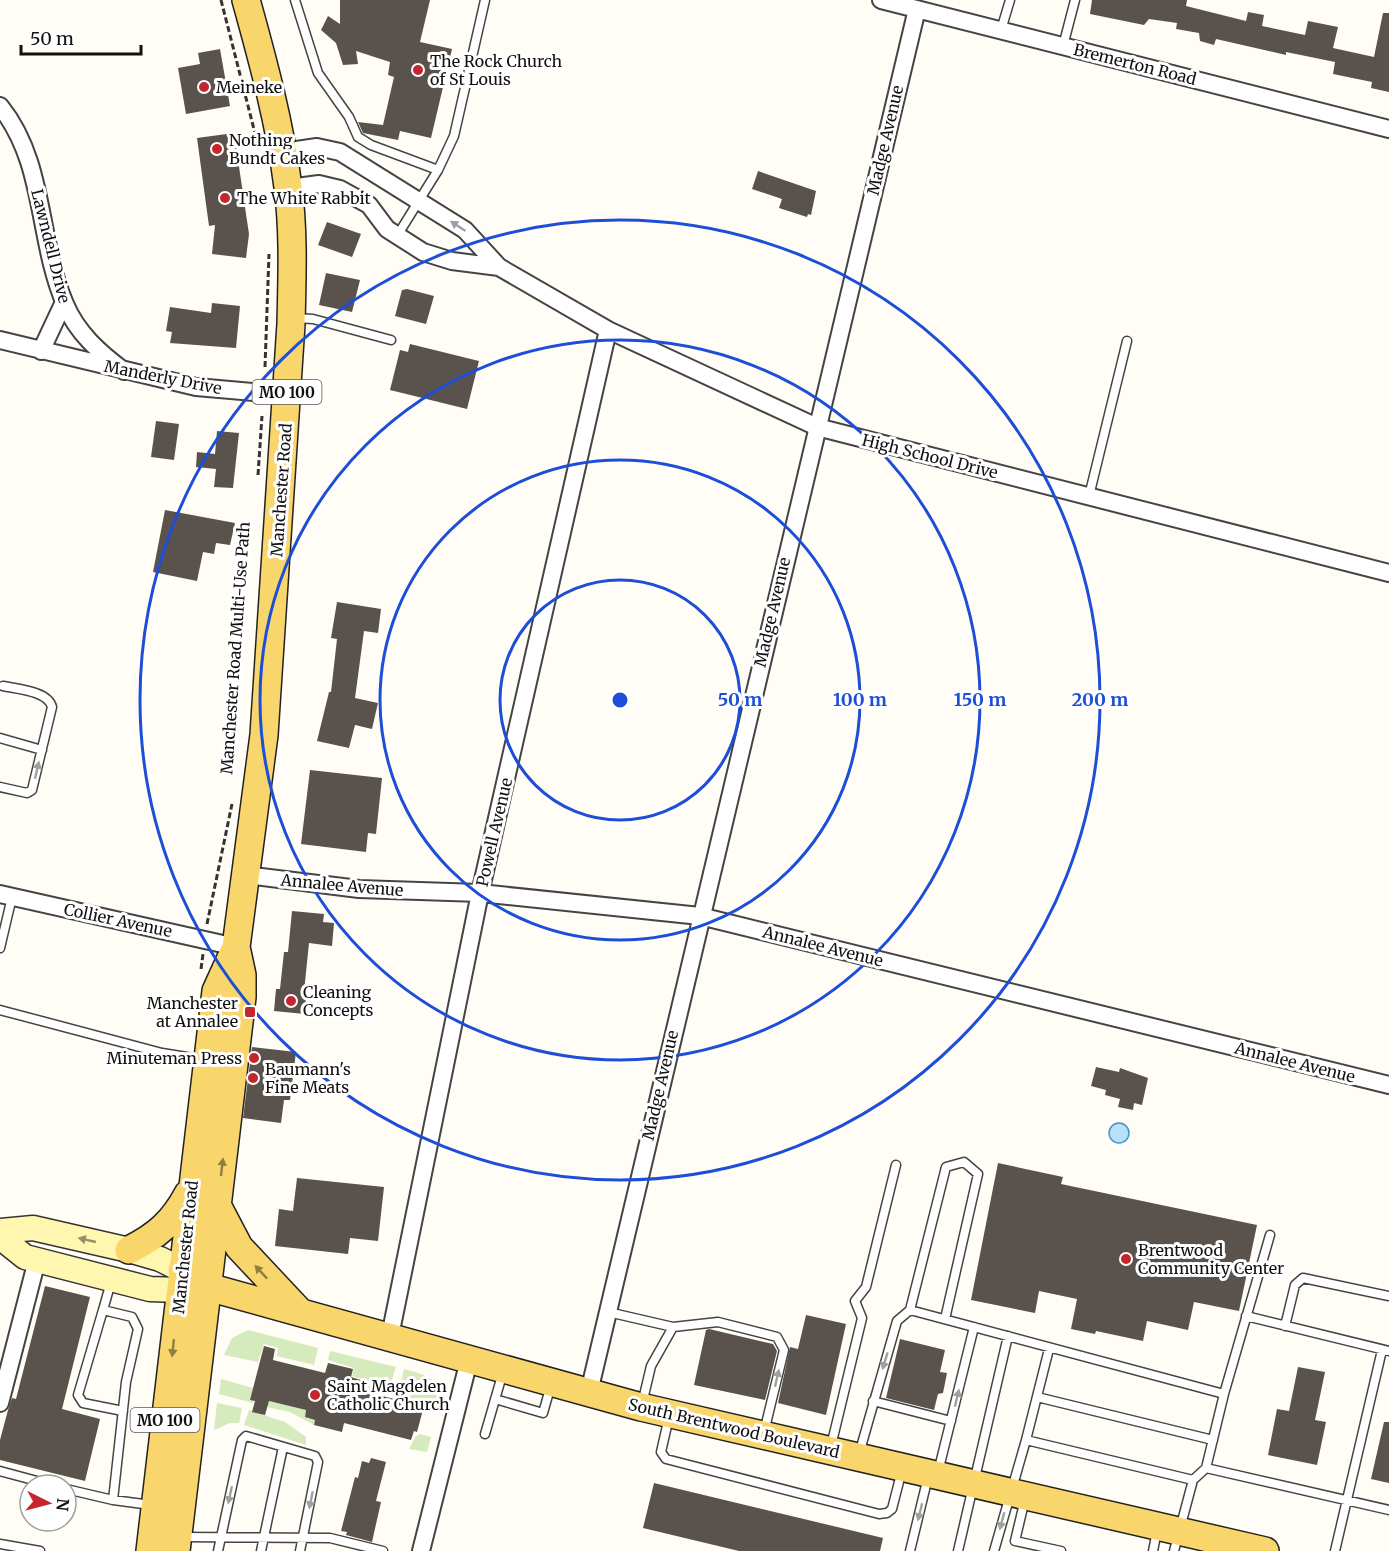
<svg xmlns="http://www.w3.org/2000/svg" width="1389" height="1551" viewBox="0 0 1389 1551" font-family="Merriweather,serif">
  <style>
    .grass { fill: #d5ebbd }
    .water { fill: #b9e0f7; stroke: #3f96cf; stroke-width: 1.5 }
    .building { fill: #5a524d }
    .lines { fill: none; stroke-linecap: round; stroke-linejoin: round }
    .service-casing { stroke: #444; stroke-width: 11 }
    .minor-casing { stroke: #444; stroke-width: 20 }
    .secondary-casing { stroke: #333; stroke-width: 27 }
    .primary-casing { stroke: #222; stroke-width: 30 }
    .path { stroke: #333; stroke-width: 3; stroke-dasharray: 6 3; stroke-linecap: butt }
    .service { stroke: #fff; stroke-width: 8 }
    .minor { stroke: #fff; stroke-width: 16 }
    .secondary { stroke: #fff6b0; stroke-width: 24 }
    .primary { stroke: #f9d66b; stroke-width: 27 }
    .oneway { fill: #a0a0a0 }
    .oneway2 { fill: #917d42 }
    .oneway3 { fill: #948f68 }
    .ring { fill: none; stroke: #1d4ed8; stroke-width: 3 }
    .poi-dot { fill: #c4262e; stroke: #fff; stroke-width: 2 }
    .labels { text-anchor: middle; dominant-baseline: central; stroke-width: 6; stroke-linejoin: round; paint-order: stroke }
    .shield { fill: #fff; stroke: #585858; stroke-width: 1.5 }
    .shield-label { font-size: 15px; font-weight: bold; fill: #111 }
    .poi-label { font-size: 16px; fill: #111; stroke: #fff; text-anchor: start }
    .street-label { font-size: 16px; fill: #111; stroke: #fff }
    .centre { fill: #1d4ed8; stroke: #fff; stroke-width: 3 }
    .ring-label { font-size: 18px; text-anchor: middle; font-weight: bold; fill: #1d4ed8; stroke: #fff; stroke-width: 6; stroke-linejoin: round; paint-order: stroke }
  </style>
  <rect width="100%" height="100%" fill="#fffdf5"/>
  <!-- grass -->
  <path class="grass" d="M248,1330L318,1348L314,1365L277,1356L278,1348L264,1344L258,1362L224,1355L232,1338Z
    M330,1351L396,1367L387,1395L363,1390L365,1380L352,1376L354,1368L328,1360Z
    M404,1369C422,1374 432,1375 442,1393L439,1409L397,1400Z
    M221,1379L253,1388V1403L219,1394Z
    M269,1401L306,1410L305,1417L315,1420L314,1425L290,1412L267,1407Z
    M217,1403L242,1408L239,1423H230L214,1430Z
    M249,1410L285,1422L306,1437V1445L244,1425Z
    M420,1434L431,1437L427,1452L409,1449L415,1437Z"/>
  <!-- water -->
  <path class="water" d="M1109 1133a10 10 0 1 1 20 0a10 10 0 1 1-20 0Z"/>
  <!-- building -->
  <path class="building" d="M340,0H430L420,42L452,49L431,138L400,131L398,140L363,133L358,122L383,125L394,77L388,75L390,62L356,51L358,64L343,65L336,43L321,30L328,16L340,24Z
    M1092,0H1187L1186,6L1246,21L1248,12L1264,15L1262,26L1305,35L1308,21L1338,27L1333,48L1374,57L1383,13H1389V92L1371,88L1372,82L1333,74L1335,62L1286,52V55L1216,39L1214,45L1200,41L1199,33L1176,29L1177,23L1149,19L1144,25L1090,14Z
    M220,49L230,106L186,114L178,68L200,64L198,53Z
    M234,133L249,234L246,258L212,254L215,225L209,226L197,138Z
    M758,171L816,191L811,215L808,214L807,217L779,208L782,199L752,189Z
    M327,222L361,234L352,257L318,245Z
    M326,273L360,280L352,312L319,305Z
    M407,289L434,296L426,324L395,316L402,290Z
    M212,303L240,306L236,348L170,343L172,332L166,331L170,307L211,313Z
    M410,344L479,361L467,409L390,390L400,350L408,352Z
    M156,421L179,424L174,460L151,457Z
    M217,431L239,433L233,488L214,487L216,469L196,467L197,452L215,454Z
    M165,510L235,523L230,545L216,543L214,554L203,552L197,581L153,572Z
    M337,602L381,609L378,633L364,631L355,698L378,703L372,729L355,725L349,748L317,741L329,692H331L337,639L331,638Z
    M310,770L382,778L376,834L368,833L366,852L301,844Z
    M292,911L324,914L323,922L334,923L332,946L309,943L304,992H307L305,1014L274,1011L276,989H280L284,952H288Z
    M252,1047L296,1052L290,1100H284L281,1123L243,1118Z
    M1096,1067L1119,1072L1120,1068L1148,1078L1142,1105L1134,1103L1133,1110L1118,1107L1120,1099L1105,1095L1106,1090L1091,1086Z
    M998,1163L1063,1177L1061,1184L1257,1225L1239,1311L1194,1302L1188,1330L1147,1321L1143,1341L1096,1331L1095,1334L1071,1329L1077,1299L1039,1291L1035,1313L971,1300Z
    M297,1178L384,1187L378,1241L350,1238L348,1254L275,1246L279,1209L293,1211Z
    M45,1286L90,1297L62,1409L100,1419L85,1481L0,1460V1440L8,1410L12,1398L16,1399Z
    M806,1315L846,1324L826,1415L778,1403L790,1347L798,1349Z
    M709,1329L773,1344L777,1351L765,1400L694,1385L706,1330Z
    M900,1339L945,1350L940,1372L947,1373L943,1393L938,1394L934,1410L886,1398Z
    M264,1346L275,1349L273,1360L325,1373L328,1363L353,1369L351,1377L364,1381L361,1391L424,1406L417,1432L414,1431L411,1440L344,1423L342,1432L314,1425L315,1420L305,1417L306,1410L269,1401L265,1415L252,1412L255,1401L250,1400Z
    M1298,1367L1325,1372L1315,1420L1326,1422L1317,1465L1268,1455L1277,1409L1289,1411Z
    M1384,1422H1389V1483L1371,1479Z
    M371,1458L386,1462L376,1501L381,1502L372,1542L346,1535L347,1532L341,1531L355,1477L358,1478L362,1461L369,1463Z
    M654,1483L883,1538L880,1551H739L643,1528Z"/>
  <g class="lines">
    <!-- service casing -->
    <g class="service-casing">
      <path id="service" d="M295,0L318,73L349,117L358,137L371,145L438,170
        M1001,30L1010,0
        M1063,46L1075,0
        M397,236L438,170L454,136L485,0
        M294,318L313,319L391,340
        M1089,496L1127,341
        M0,738L42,750
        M0,787L27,793L32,790L52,707C48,691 17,689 3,686
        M0,948L12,897
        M0,1010L162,1053L205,1060
        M111,1282L103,1310L132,1317L138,1329L126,1382L113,1500
        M103,1310L78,1395L83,1403L123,1411
        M910,1310L1224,1394L1206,1468L1193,1480L1026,1440L994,1551
        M608,1312L673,1327L718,1322L777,1337L784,1350L764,1432
        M1246,1316L1389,1351
        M1285,1326L1295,1285L1303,1278L1389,1296
        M1224,1394L1270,1235
        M1037,1397L1213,1440
        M495,1399L543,1413L551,1385
        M873,1401L951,1421
        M642,1404L651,1366L673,1327
        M669,1417L661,1452L666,1459L879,1514L887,1513L892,1509L902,1470
        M485,1434L503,1372
        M1026,1440L1049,1349
        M831,1446L862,1318L855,1301L866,1287L896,1165
        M859,1454L897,1321L910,1310L946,1167L964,1162L978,1174L945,1319
        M1206,1468L1389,1510
        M0,1471L52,1485
        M938,1472L974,1327
        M66,1489L113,1500L151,1505
        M1025,1499L1015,1541L1061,1551
        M181,1537L330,1538L383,1551
        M0,1544L40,1551
        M218,1551L242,1440L246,1436L315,1456L318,1462L300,1551
        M261,1551L283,1447
        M910,1551L928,1477
        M958,1551L1008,1336
        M1153,1551L1157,1531
        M1174,1551L1193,1480
        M1335,1551L1382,1350"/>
    </g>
    <!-- minor casing -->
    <g class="minor-casing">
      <path id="minor" d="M881,0L1389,129
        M0,106C46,163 37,239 65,304C77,333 100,353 124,371
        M283,152L317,147L340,152L465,230L499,267L608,330L817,427L1389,573
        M289,188L319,184L340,189L369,205L387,229L423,252L452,261L499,267
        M0,340L196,387L287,395
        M41,351L64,302
        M246,875L359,889L480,893L700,916L1389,1085
        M0,894L236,947
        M390,1336L480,893L608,330
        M589,1392L917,9
        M0,1403L37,1260
        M421,1551L469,1360"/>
    </g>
    <!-- secondary casing -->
    <g class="secondary-casing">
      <path id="secondary" d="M0,1231L33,1228L129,1250L160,1259L182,1270
        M0,1237L25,1257L150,1289L180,1290"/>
    </g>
    <!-- primary casing -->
    <g class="primary-casing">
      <path id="primary" d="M217,1205L239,1247L299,1311
        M129,1250C157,1236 173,1222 188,1194
        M182,1270L208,1287L641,1407L1265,1551
        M150,1551L216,991L236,947
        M176,1551L242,997V975L236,947L264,735L291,324C292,279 294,233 288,187C280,124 263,61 246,0"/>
    </g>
    <!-- path -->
    <path class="path" d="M221,0L259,149
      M265,367L269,254
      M258,475L262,416
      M207,924L232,804
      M201,969L203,954"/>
    <!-- service -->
    <use href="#service" class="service"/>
    <!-- minor -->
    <use href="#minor" class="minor"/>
    <!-- secondary -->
    <use href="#secondary" class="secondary"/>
    <!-- primary -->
    <use href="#primary" class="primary"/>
  </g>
  <!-- one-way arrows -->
  <defs><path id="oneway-solid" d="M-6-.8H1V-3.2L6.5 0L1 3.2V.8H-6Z" transform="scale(1.5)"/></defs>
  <g class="oneway">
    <use href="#oneway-solid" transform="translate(458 226) rotate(-147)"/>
    <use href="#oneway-solid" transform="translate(37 770) rotate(-77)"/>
    <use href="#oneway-solid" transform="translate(885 1361) rotate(107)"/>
    <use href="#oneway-solid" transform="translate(777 1378) rotate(-77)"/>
    <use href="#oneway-solid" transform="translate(957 1398) rotate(-76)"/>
    <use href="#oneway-solid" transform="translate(230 1495) rotate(102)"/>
    <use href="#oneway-solid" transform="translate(311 1500) rotate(101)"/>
    <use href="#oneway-solid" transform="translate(920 1512) rotate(104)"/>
    <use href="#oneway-solid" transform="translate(1002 1521) rotate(105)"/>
  </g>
  <g class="oneway2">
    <use href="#oneway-solid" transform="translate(222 1167) rotate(-83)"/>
    <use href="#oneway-solid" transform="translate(261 1272) rotate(-133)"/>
    <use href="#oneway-solid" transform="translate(173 1348) rotate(96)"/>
  </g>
  <use class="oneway3" href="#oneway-solid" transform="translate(87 1240) rotate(-167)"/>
  <!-- distance rings -->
  <g class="ring">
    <circle cx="620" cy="700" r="120"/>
    <circle cx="620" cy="700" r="240"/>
    <circle cx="620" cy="700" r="360"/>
    <circle cx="620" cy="700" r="480"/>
  </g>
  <!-- markers -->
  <g class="poi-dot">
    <circle cx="418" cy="70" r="6"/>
    <circle cx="204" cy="87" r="6"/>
    <circle cx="217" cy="149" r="6"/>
    <circle cx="225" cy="198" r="6"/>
    <circle cx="291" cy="1001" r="6"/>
    <rect x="244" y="1006" width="12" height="12" rx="3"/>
    <circle cx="254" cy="1058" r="6"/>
    <circle cx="253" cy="1078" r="6"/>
    <circle cx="1126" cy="1259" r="6"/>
    <circle cx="315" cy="1395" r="6"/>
  </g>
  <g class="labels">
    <!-- shield labels -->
    <g class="shield">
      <rect x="252.5" y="380" width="69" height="24" rx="4.5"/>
      <rect x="130.5" y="1408" width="69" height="24" rx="4.5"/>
    </g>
    <g class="shield-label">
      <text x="287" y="392">MO 100</text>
      <text x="165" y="1420">MO 100</text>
    </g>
    <!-- poi labels -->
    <g class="poi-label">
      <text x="430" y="61">The Rock Church<tspan x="430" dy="18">of St Louis</tspan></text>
      <text x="216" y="87">Meineke</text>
      <text x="229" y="140">Nothing<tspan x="229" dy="18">Bundt Cakes</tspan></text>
      <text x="237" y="198">The White Rabbit</text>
      <text x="303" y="992">Cleaning<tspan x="303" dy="18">Concepts</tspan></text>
      <text x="238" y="1003" text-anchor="end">Manchester<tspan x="238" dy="18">at Annalee</tspan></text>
      <text x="242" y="1058" text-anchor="end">Minuteman Press</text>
      <text x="265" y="1069">Baumann's<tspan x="265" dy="18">Fine Meats</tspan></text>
      <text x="1138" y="1250">Brentwood<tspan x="1138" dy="18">Community Center</tspan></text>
      <text x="327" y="1386">Saint Magdelen<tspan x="327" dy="18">Catholic Church</tspan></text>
    </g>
    <!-- street labels -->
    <g class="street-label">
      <text transform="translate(1135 64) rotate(14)">Bremerton Road</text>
      <text transform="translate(885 140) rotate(-77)">Madge Avenue</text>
      <text transform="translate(51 246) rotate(76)">Lawndell Drive</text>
      <text transform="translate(163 377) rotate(11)">Manderly Drive</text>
      <text transform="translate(930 456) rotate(14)">High School Drive</text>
      <text transform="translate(281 490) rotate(-86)">Manchester Road</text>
      <text transform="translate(772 612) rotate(-77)">Madge Avenue</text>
      <text transform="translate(235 648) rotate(-86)">Manchester Road Multi-Use Path</text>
      <text transform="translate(494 832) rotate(-77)">Powell Avenue</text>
      <text transform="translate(342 885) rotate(5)">Annalee Avenue</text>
      <text transform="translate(118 920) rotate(12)">Collier Avenue</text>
      <text transform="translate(823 946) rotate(14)">Annalee Avenue</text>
      <text transform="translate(1295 1062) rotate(14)">Annalee Avenue</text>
      <text transform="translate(660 1085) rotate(-77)">Madge Avenue</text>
      <text transform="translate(185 1247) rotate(-84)">Manchester Road</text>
      <text transform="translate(734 1428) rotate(13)">South Brentwood Boulevard</text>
    </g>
  </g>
  <circle cx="620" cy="700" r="9" class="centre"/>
  <g class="ring-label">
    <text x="740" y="706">50 m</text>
    <text x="860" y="706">100 m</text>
    <text x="980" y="706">150 m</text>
    <text x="1100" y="706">200 m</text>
  </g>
  <!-- north arrow -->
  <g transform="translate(48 1503) rotate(96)"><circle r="28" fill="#ffffff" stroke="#a0a0a0" stroke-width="1.5"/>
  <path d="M0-4.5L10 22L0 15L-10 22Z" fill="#c4262e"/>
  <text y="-9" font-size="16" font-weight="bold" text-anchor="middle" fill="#111111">N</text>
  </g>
  <!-- scale -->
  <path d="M21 45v9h120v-9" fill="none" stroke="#111111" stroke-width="3"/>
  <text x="30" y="45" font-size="18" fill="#111111" stroke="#ffffff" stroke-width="4.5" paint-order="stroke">50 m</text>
</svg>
